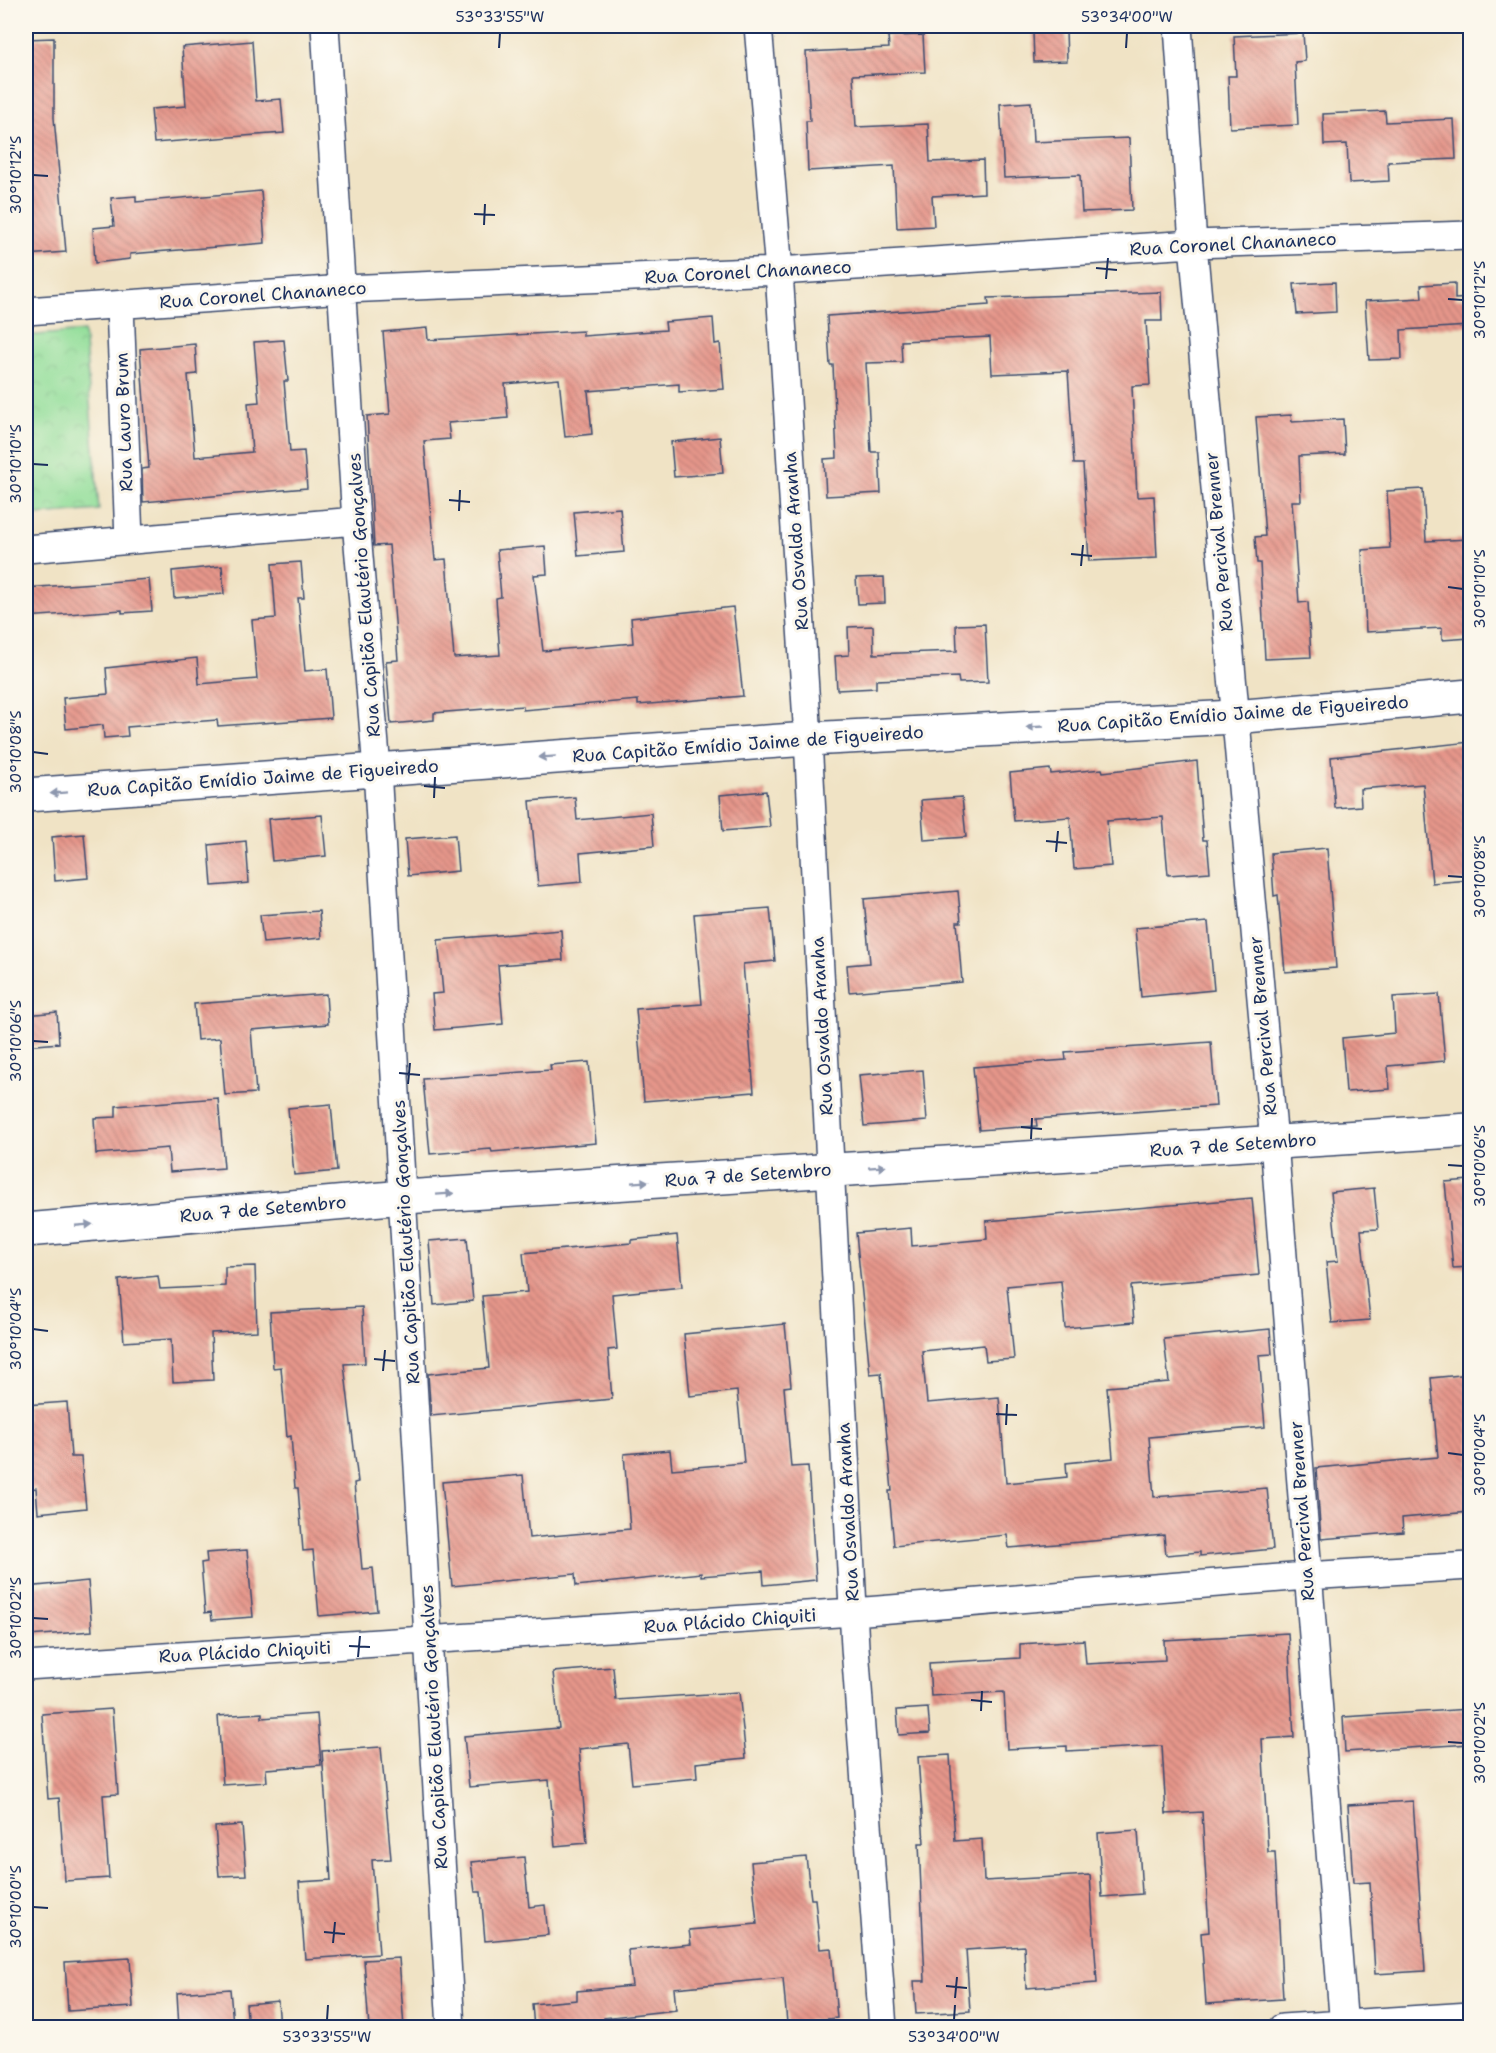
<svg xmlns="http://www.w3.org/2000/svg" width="1496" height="2053" viewBox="0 0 1496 2053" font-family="'Shantell Sans',sans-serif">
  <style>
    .park { fill: url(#park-crowns); stroke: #57867c; stroke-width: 1.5 }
    .building { fill: url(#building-back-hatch) }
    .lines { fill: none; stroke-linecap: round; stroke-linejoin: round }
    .minor-casing { stroke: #3b4a6d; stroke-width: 30 }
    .secondary-casing { stroke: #3b4a6d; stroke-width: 36 }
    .minor { stroke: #fff; stroke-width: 27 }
    .secondary { stroke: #fff; stroke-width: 33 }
    .oneway { fill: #8d97ae }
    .ticks { fill: none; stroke: #1b2f5e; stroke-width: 2 }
    .labels { text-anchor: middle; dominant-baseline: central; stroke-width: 6; stroke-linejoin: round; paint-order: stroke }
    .street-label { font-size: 18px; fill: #1b2f5e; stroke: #fbf7ec }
    .neatline { fill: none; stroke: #1b2f5e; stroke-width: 2 }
    .ticks-label { font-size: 15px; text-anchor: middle; fill: #1b2f5e }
  </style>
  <defs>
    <pattern id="park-crowns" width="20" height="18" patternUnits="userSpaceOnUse" patternTransform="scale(1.5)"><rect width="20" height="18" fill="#93de9a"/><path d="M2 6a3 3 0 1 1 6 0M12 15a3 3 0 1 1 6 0" fill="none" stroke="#7ebf87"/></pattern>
    <pattern id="building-back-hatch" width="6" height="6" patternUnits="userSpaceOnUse" patternTransform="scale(1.5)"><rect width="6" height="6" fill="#e6968a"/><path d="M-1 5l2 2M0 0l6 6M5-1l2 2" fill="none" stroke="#ba7b74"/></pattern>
  </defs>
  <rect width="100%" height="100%" fill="#fbf7ec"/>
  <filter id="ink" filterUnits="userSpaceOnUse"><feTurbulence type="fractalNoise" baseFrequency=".0167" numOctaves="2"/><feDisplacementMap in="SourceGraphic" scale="12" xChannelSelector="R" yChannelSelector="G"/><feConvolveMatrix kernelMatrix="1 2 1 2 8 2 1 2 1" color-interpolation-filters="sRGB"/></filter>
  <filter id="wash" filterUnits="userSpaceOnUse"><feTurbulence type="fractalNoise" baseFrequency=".008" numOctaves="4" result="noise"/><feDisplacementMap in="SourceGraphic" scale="24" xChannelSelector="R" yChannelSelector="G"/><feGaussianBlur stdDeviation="1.35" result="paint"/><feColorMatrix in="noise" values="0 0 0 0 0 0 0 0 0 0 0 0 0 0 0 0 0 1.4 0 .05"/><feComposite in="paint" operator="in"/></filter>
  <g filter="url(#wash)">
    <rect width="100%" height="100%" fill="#f0e3c5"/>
    <!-- park -->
    <path class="park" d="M84,331L99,510L26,516V336Z"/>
    <g id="blocks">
      <!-- building -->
      <path class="building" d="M1066,30L1067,61L1034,62L1033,31Z
        M1303,33L1305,61L1295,62L1298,125L1230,128L1228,76H1236L1234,36Z
        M923,35L925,72L853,75L856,127L928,124L930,162L983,160L984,193L932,196L934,226L897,228L894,166L808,171L806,121H810L806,52L889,48L888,36Z
        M54,38V118L66,252L26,255V39Z
        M252,41L256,101L281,99L284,133L154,143L151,109L186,106L182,47Z
        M1031,102L1033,142L1129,138L1132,210L1082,212L1080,175L1004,178L1000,104Z
        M1385,111L1386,122L1454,119L1456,159L1388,162L1389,181L1349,183L1347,144L1324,145L1323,114Z
        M261,191L265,243L130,254V259L95,263L93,228L114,226L111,198L136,196V202Z
        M1335,282L1336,312L1297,314L1294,284Z
        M1455,283V299L1470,298V326L1401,330L1402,359L1369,360L1365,301L1422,298L1421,285Z
        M1161,292L1162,321H1146L1150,385L1132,386L1137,497L1154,496L1157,558L1089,561L1083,464H1074L1068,371L992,374L990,337L901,341L902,362L866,363L871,452H879L881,493L826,496L824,459L837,458L833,365H830L827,316L989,305L988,298Z
        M713,318L715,344L720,343L724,389L679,392V384L588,391L592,434L565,437L559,379L505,384L508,418L448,423L450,439L424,441L435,560L446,559L454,658L500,655L496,598L501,597L497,550L545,546L547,574L534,575L543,651L633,643L631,618L733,607L743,696L638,705V700L523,710V706L434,713V720L391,724L386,661L398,660L389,545L374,546L367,416L390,414L383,332L427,328L428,340L583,331V336L666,330L665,322Z
        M284,340L288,381H284L290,452L304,451L307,488L143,502L142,469L149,468L140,349L195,344L197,374L188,375L195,457L252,452L248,403L259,402L254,342Z
        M1291,415L1292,422L1343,419L1345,454L1299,456L1301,501H1292L1299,603L1308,602L1311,657L1265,659L1260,563H1257L1255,537L1265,536L1256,417Z
        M720,437L723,473L674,477L671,442Z
        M1423,489L1426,541L1470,539V638L1442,640V628L1366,632L1362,550L1390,548L1387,491Z
        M620,508L624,552L578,556L574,512Z
        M301,562L304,598H298L305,671L327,669L331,718L218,726L217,720L127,727L128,736L104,738L103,725L66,729L63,698L108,694L106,668L197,658L199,684L257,679L252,620L276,618L272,564Z
        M222,566L224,594L174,598L172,571Z
        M884,577L885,603L858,604L856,578Z
        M149,579L152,611L122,613V610L26,617V588Z
        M985,624L988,682L959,683L958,677L876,680V688L837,690L835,656L849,655L848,627L873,626L874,654L957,651L956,625Z
        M1470,742V880L1432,883L1423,784L1360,789L1361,806L1335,808L1331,757Z
        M1197,761L1203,840H1207L1210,872L1168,875L1163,817L1107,821L1111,866L1074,869L1070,817L1014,821L1010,773L1050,769L1051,774L1102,769L1103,772Z
        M766,791L770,827L723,831L720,795Z
        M575,797L577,820L651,813L654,846L580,853L582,882L538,886L530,801Z
        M962,797L966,837L924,840L921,800Z
        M322,815L326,856L272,861L268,819Z
        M84,834L88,878L55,881L52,837Z
        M455,835L458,871L408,876L405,839Z
        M246,841L249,883L212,886L209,845Z
        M1327,848L1336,968L1285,972L1278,895L1274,896L1271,853Z
        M958,891L961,922H957L962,982L849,992L847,965L870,963L864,899Z
        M770,908L775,961L743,964L754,1092L644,1101L636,1009L702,1004L694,914Z
        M319,911L321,938L263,943L260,915Z
        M1208,922L1214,990L1141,997L1135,928Z
        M561,930L563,960L498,965L503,1024L435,1030L432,994L443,993L438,940Z
        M326,994L328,1024L251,1030L256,1093L225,1095L220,1038L197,1040L194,1004Z
        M1439,994L1445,1061L1388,1066L1390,1089L1346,1092L1342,1038L1395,1033L1393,997Z
        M57,1012L59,1043L26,1046V1015Z
        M1211,1042L1216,1106L1036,1119L1037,1126L979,1130L973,1067L1066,1060L1065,1052Z
        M589,1062L596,1143L492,1152L491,1149L430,1154L423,1079L551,1070L550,1065Z
        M923,1070L927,1121L864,1126L859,1075Z
        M218,1098L224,1168L170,1172L168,1148L96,1154L94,1118L116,1117V1106Z
        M331,1104L337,1171L294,1175L288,1108Z
        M1470,1180V1267L1453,1268L1445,1182Z
        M1374,1188L1378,1229L1361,1230L1370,1320L1332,1323L1326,1262L1338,1261L1331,1192Z
        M1252,1198L1259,1275L1131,1286L1134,1322L1065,1328L1061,1281L1007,1286L1014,1359L986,1361L984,1345L922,1351L927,1403L999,1397L1006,1483L1067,1477L1066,1463L1113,1458L1107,1387L1169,1382L1164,1339L1270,1329L1272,1354L1259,1355L1265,1427L1149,1437L1154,1497L1267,1488L1273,1549L1200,1556V1552L1166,1555L1164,1535L1009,1548L1007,1535L894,1546L889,1491H892L881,1373L870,1374L856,1233L911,1228L912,1246L987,1239L986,1221Z
        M677,1235L682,1287L612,1294L617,1349L608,1350L612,1399L431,1416L428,1374L489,1368L482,1296L527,1292L523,1253L631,1243V1240Z
        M467,1238L473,1301L434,1305L429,1241Z
        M255,1266L257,1331L211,1333L213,1380L173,1382L171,1339L124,1342L119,1280L158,1276L160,1289L225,1286V1267Z
        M362,1307L365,1363L344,1364L358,1482L354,1483L362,1569L373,1568L377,1611L319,1616L313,1550L303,1551L298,1488H295L291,1436L287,1437L281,1367L273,1368L270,1312Z
        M785,1324L791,1386L784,1387L791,1467L808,1466L816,1580L764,1585L763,1571L701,1576V1573L576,1586L575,1574L452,1586L442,1482L523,1475L529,1538L630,1529L624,1454L670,1450L672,1469L744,1463L737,1391L690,1396L684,1334Z
        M1470,1374V1512L1402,1518L1403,1532L1321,1539L1316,1468L1438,1457L1431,1378Z
        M67,1402L71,1457H81L86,1508L38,1513L36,1488L30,1489L26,1446V1405Z
        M247,1550L253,1617L212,1620L211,1612L205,1613L201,1563L207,1562L206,1553Z
        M88,1581L92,1631L29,1636L26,1587Z
        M1288,1633L1294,1737L1262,1739L1268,1852H1275L1283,1999L1206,2004L1201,1933L1209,1932L1202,1812L1166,1814L1162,1746L1067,1751V1746L1007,1749L1004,1692L931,1696L929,1663L1020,1658V1644L1084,1640L1086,1664L1165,1660L1164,1640Z
        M613,1667L616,1700L739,1692L746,1758L696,1763L697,1778L632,1784L628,1744L579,1749L587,1843L555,1846L549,1780L469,1787L464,1736L559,1728L553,1672Z
        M928,1708L930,1733L899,1735L897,1710Z
        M112,1709L118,1794L103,1795L109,1878L65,1881L59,1798L48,1799L42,1714Z
        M1470,1709V1744L1345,1752L1343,1717Z
        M262,1713V1718L317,1714L321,1765L266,1769L267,1782L223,1785L218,1716Z
        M381,1747L391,1859L372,1860L379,1954L305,1959L299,1882L331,1880L322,1751Z
        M950,1755L955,1841L982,1839L984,1881L1090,1875L1097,1983L1026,1988L1024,1946L966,1950L970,2011L916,2014L914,1981H925L919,1843H924L918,1757Z
        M1413,1801L1425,1971L1375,1974L1370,1882L1353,1883L1348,1805Z
        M242,1825L246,1875L219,1876L215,1827Z
        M1138,1830L1142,1894L1102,1897L1098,1833Z
        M524,1857L529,1907L545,1905L548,1935L485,1941L481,1892H475L471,1862Z
        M806,1857L811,1899H815L820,1949L831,1948L837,2018L787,2023L783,1978L674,1988L676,2010L604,2018L605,2028H534L532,2004L577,2000V1991L632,1986L628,1950L691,1944L689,1930L757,1924L751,1862Z
        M130,1958L133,2007L68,2011L65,1962Z
        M399,1958L404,2028H369L364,1960Z
        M230,1989L233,2024L179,2028L177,1993Z
        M278,2001L280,2028H248L246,2004Z"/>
    </g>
  </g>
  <g filter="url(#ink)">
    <use href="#blocks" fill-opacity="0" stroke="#3b4a6d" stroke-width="1.5"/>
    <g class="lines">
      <!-- minor casing -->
      <g class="minor-casing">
        <path id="minor" d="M325,26L356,521L377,769L451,2028
          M758,26L779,271L808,739L855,1647L883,2028
          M1178,26L1193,244L1274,1142L1344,2028
          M120,305L129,540
          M26,311L344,289L779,271L1193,244L1470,235
          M26,549L356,521
          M26,1666L853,1612L1306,1576L1470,1566
          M1282,2028L1470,2016"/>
      </g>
      <!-- secondary casing -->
      <g class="secondary-casing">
        <path id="secondary" d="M26,795L808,739L1234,717L1470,696
          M26,1230L404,1197L1470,1130"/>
      </g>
      <!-- minor -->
      <use href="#minor" class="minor"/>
      <!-- secondary -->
      <use href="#secondary" class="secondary"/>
    </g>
    <!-- one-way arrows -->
    <defs><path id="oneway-solid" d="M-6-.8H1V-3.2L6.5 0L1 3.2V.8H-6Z" transform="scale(1.5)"/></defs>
    <g class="oneway">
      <use href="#oneway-solid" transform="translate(1035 727) rotate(177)"/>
      <use href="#oneway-solid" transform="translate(547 757) rotate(176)"/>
      <use href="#oneway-solid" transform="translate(59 793) rotate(176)"/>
      <use href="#oneway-solid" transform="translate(877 1167) rotate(-4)"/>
      <use href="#oneway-solid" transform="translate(640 1182) rotate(-4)"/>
      <use href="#oneway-solid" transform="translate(445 1194) rotate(-4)"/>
      <use href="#oneway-solid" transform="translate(84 1225) rotate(-5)"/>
    </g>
  </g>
  <!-- ticks -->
  <path class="ticks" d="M499,48L500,33M1126,48L1127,33M33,175L48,176M474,214L495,215M484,225L485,204M1096,268L1117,270M1106,279L1108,258M1448,299L1463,300M33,464L48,465M449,500L470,502M459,511L460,490M1071,554L1092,556M1081,566L1083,545M1448,587L1463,589M33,752L48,754M424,786L445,788M434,798L435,777M1046,841L1067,843M1056,852L1058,831M1448,876L1463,877M33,1041L48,1042M399,1073L420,1075M408,1084L410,1063M1021,1127L1042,1129M1031,1139L1032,1118M1448,1165L1463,1166M33,1329L48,1331M374,1359L395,1361M383,1371L385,1350M996,1414L1017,1415M1006,1425L1007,1404M1448,1453L1463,1455M33,1618L48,1619M349,1646L370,1647M358,1657L360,1636M971,1700L992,1702M981,1711L982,1691M1448,1742L1463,1743M33,1907L48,1908M324,1932L345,1934M333,1943L335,1922M946,1986L967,1988M955,1998L957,1977M327,2020L328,2005M954,2020L955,2005"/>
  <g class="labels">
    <!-- street labels -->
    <g class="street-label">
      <text transform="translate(1233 244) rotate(-3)">Rua Coronel Chananeco</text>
      <text transform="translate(748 272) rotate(-3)">Rua Coronel Chananeco</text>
      <text transform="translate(263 295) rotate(-4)">Rua Coronel Chananeco</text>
      <text transform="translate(124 422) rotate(-92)">Rua Lauro Brum</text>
      <text transform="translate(796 541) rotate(-94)">Rua Osvaldo Aranha</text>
      <text transform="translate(1219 542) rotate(-95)">Rua Percival Brenner</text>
      <text transform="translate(364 595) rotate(-94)">Rua Capitão Elautério Gonçalves</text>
      <text transform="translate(1233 714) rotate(-4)">Rua Capitão Emídio Jaime de Figueiredo</text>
      <text transform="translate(748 744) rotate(-4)">Rua Capitão Emídio Jaime de Figueiredo</text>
      <text transform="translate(263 778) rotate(-4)">Rua Capitão Emídio Jaime de Figueiredo</text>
      <text transform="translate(822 1026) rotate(-93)">Rua Osvaldo Aranha</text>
      <text transform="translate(1263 1026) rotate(-95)">Rua Percival Brenner</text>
      <text transform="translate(1233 1145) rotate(-4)">Rua 7 de Setembro</text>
      <text transform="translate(748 1175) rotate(-4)">Rua 7 de Setembro</text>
      <text transform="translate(263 1209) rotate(-5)">Rua 7 de Setembro</text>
      <text transform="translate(406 1242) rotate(-93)">Rua Capitão Elautério Gonçalves</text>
      <text transform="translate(1302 1511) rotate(-94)">Rua Percival Brenner</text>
      <text transform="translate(848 1512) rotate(-93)">Rua Osvaldo Aranha</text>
      <text transform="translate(730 1621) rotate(-4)">Rua Plácido Chiquiti</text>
      <text transform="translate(245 1652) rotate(-3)">Rua Plácido Chiquiti</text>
      <text transform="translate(434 1727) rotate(-93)">Rua Capitão Elautério Gonçalves</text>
    </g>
  </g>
  <!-- margin -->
  <rect width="1496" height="2053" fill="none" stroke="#fbf7ec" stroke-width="66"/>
  <rect x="33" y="33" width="1430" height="1987" class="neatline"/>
  <g class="ticks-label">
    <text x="500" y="22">53°33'55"W</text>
    <text x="1127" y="22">53°34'00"W</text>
    <text transform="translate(16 175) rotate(-90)" y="5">30°10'12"S</text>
    <text transform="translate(1480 300) rotate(-90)" y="5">30°10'12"S</text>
    <text transform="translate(16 464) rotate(-90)" y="5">30°10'10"S</text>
    <text transform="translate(1480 589) rotate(-90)" y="5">30°10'10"S</text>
    <text transform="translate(16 752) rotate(-90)" y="5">30°10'08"S</text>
    <text transform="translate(1480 877) rotate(-90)" y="5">30°10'08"S</text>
    <text transform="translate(16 1041) rotate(-90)" y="5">30°10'06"S</text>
    <text transform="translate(1480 1166) rotate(-90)" y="5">30°10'06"S</text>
    <text transform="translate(16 1329) rotate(-90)" y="5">30°10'04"S</text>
    <text transform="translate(1480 1455) rotate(-90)" y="5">30°10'04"S</text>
    <text transform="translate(16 1618) rotate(-90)" y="5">30°10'02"S</text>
    <text transform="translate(1480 1743) rotate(-90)" y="5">30°10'02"S</text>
    <text transform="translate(16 1907) rotate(-90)" y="5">30°10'00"S</text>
    <text x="327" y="2042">53°33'55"W</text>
    <text x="954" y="2042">53°34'00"W</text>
  </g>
</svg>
